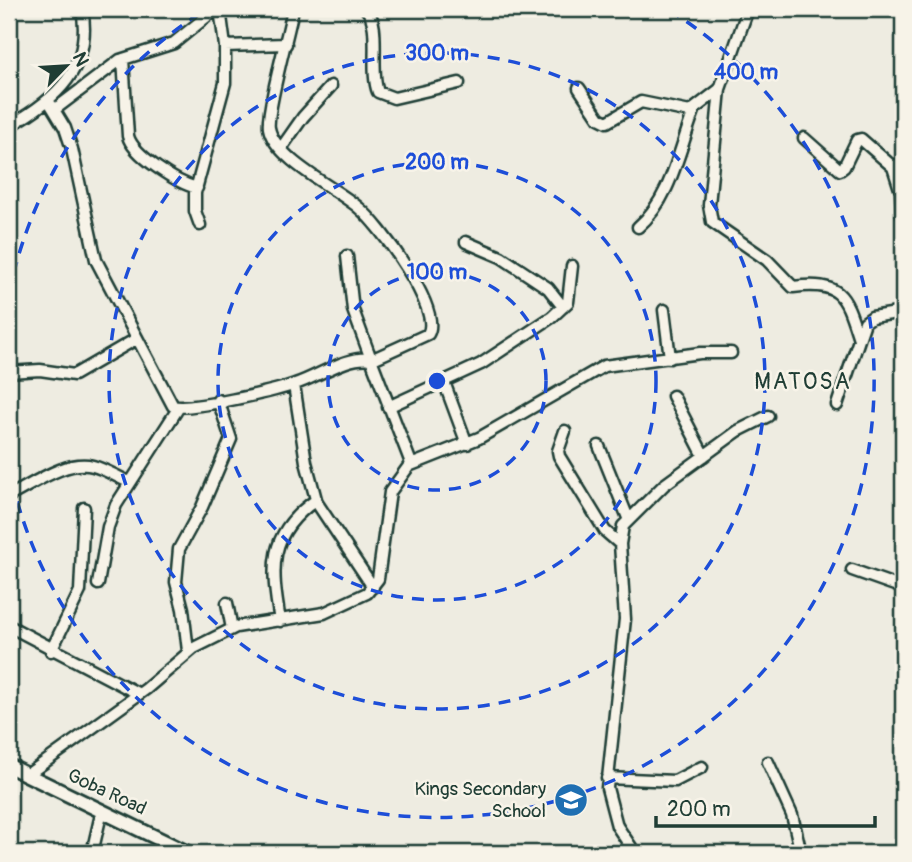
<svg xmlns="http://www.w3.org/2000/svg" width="912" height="862" viewBox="0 0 912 862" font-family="Pangolin,sans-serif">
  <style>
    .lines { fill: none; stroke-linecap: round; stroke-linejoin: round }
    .minor-casing { stroke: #1f3d34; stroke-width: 15 }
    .major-casing { stroke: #1f3d34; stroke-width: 18 }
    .minor { stroke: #f7f3e8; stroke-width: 10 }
    .major { stroke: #f7f3e8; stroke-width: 12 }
    .ring { fill: none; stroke: #1d4ed8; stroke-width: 3.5; stroke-dasharray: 12 9 }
    .labels { text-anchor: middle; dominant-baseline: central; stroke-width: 5; stroke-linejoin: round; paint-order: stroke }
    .poi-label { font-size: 19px; fill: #1f3d34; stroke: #f7f3e8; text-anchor: end }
    .street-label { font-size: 19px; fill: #1f3d34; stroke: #f7f3e8 }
    .quarter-label { font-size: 23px; letter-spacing: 2px; fill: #1f3d34; stroke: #f7f3e8 }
    .centre { fill: #1d4ed8; stroke: #f7f3e8; stroke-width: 3.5 }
    .ring-label { font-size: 21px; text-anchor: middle; font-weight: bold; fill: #1d4ed8; stroke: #f7f3e8; stroke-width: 5; stroke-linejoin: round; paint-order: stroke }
  </style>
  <rect width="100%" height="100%" fill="#eeece1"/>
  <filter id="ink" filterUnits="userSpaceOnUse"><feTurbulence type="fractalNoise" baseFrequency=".0143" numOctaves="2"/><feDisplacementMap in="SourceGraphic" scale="14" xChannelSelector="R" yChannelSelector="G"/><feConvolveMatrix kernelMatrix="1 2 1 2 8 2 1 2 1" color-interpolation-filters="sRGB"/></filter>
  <g filter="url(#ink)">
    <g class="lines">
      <!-- minor casing -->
      <g class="minor-casing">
        <path id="minor" d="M293,9C289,31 266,112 269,128C275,160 338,189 359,208C379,224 443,310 428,334L373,359
          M366,9C382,24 369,70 378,92L394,98L459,83
          M748,9L720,89L709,205L712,222L767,260L793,287C843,281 845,296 859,339
          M225,46L286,44
          M123,59L128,136C133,155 177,183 197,188
          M579,88L599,118L607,122L641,102L690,112L720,89
          M54,110L120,60L174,43L216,9
          M9,126C56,100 93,67 82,9
          M804,138L840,170L844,167L857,140L861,139L893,167L903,162
          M282,147L303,117L331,86
          M893,167L901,192L902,214
          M200,225L195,211V193L225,83V46L220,9
          M638,227C671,199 679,150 694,111
          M466,242L501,257L548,288L563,307
          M347,256L353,310L371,359
          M664,310L670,358
          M9,372L40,370L74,375L136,339
          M444,382L467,444
          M294,385L306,462L317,503L373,587
          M673,396L704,456
          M837,405L865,322L872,317L903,312
          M388,407L481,364L552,317L568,302L572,266
          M565,431L558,451L559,456L605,531L620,544
          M599,446L628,518
          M411,465L479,438L604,366L700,353H731
          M9,496C32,485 66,459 93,466C105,469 117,477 129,482
          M852,570L903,588
          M98,584L108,527L116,505L179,407
          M227,603L232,629
          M280,621C271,568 267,534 316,500
          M9,626L139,694
          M51,651L80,591L84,508
          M188,651L183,609L176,582L179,549L202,507L231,439L218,400
          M768,762L792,815L801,853
          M27,775L146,689L194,648L236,627L324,613L367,593L378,579L390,492L411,463L371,359C347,355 318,377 295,384C276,391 189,411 173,406L96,260L72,149L65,128L48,100
          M607,778L675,781L702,767
          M92,853L102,810
          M635,853L617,826L607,788L625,619L620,544L623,526L664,485L738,431L768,416
          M900,853L903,851"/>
      </g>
      <!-- major casing -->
      <g class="major-casing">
        <path id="major" d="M9,766L188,853"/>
      </g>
      <!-- minor -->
      <use href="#minor" class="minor"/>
      <!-- major -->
      <use href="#major" class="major"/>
    </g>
  </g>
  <!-- distance rings -->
  <g class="ring">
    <circle cx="437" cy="381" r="109"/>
    <circle cx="437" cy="381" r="219"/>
    <circle cx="437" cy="381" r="328"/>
    <path d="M9 294A437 437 0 0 1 205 10M669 10A437 437 0 1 1 9 468"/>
  </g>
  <!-- icons -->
  <defs>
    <g id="school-disc" transform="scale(1.75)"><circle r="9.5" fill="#1f6fb2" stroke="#f7f3e8"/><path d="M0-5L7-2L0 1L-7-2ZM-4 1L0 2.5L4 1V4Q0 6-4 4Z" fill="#fff"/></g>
  </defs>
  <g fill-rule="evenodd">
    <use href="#school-disc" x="571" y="800"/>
  </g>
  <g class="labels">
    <!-- poi labels -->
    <g class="poi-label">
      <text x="546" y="789">Kings Secondary<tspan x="546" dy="22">School</tspan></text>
    </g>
    <!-- street labels -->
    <g class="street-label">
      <text transform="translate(107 792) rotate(25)">Goba Road</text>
    </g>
    <!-- quarter labels -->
    <g class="quarter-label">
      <text x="803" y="381">MATOSA</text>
    </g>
  </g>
  <circle cx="437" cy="381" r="10" class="centre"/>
  <g class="ring-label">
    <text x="437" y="60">300 m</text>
    <text x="746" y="79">400 m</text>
    <text x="437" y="169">200 m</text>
    <text x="437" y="279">100 m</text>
  </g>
  <!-- margin -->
  <rect width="912" height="862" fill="none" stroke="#f7f3e8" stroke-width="35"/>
  <rect x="18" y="18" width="877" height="827" fill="none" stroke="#1f3d34" stroke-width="2.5" filter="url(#ink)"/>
  <!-- north arrow -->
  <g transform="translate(66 66) rotate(65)" stroke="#f7f3e8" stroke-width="5" paint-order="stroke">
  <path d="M0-5L12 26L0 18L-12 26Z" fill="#1f3d34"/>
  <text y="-10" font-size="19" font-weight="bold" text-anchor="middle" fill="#1f3d34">N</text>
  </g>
  <!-- scale -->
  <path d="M656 816v10h219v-10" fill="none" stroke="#1f3d34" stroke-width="3.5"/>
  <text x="667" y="816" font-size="21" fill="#1f3d34" stroke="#f7f3e8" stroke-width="5" paint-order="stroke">200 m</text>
</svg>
